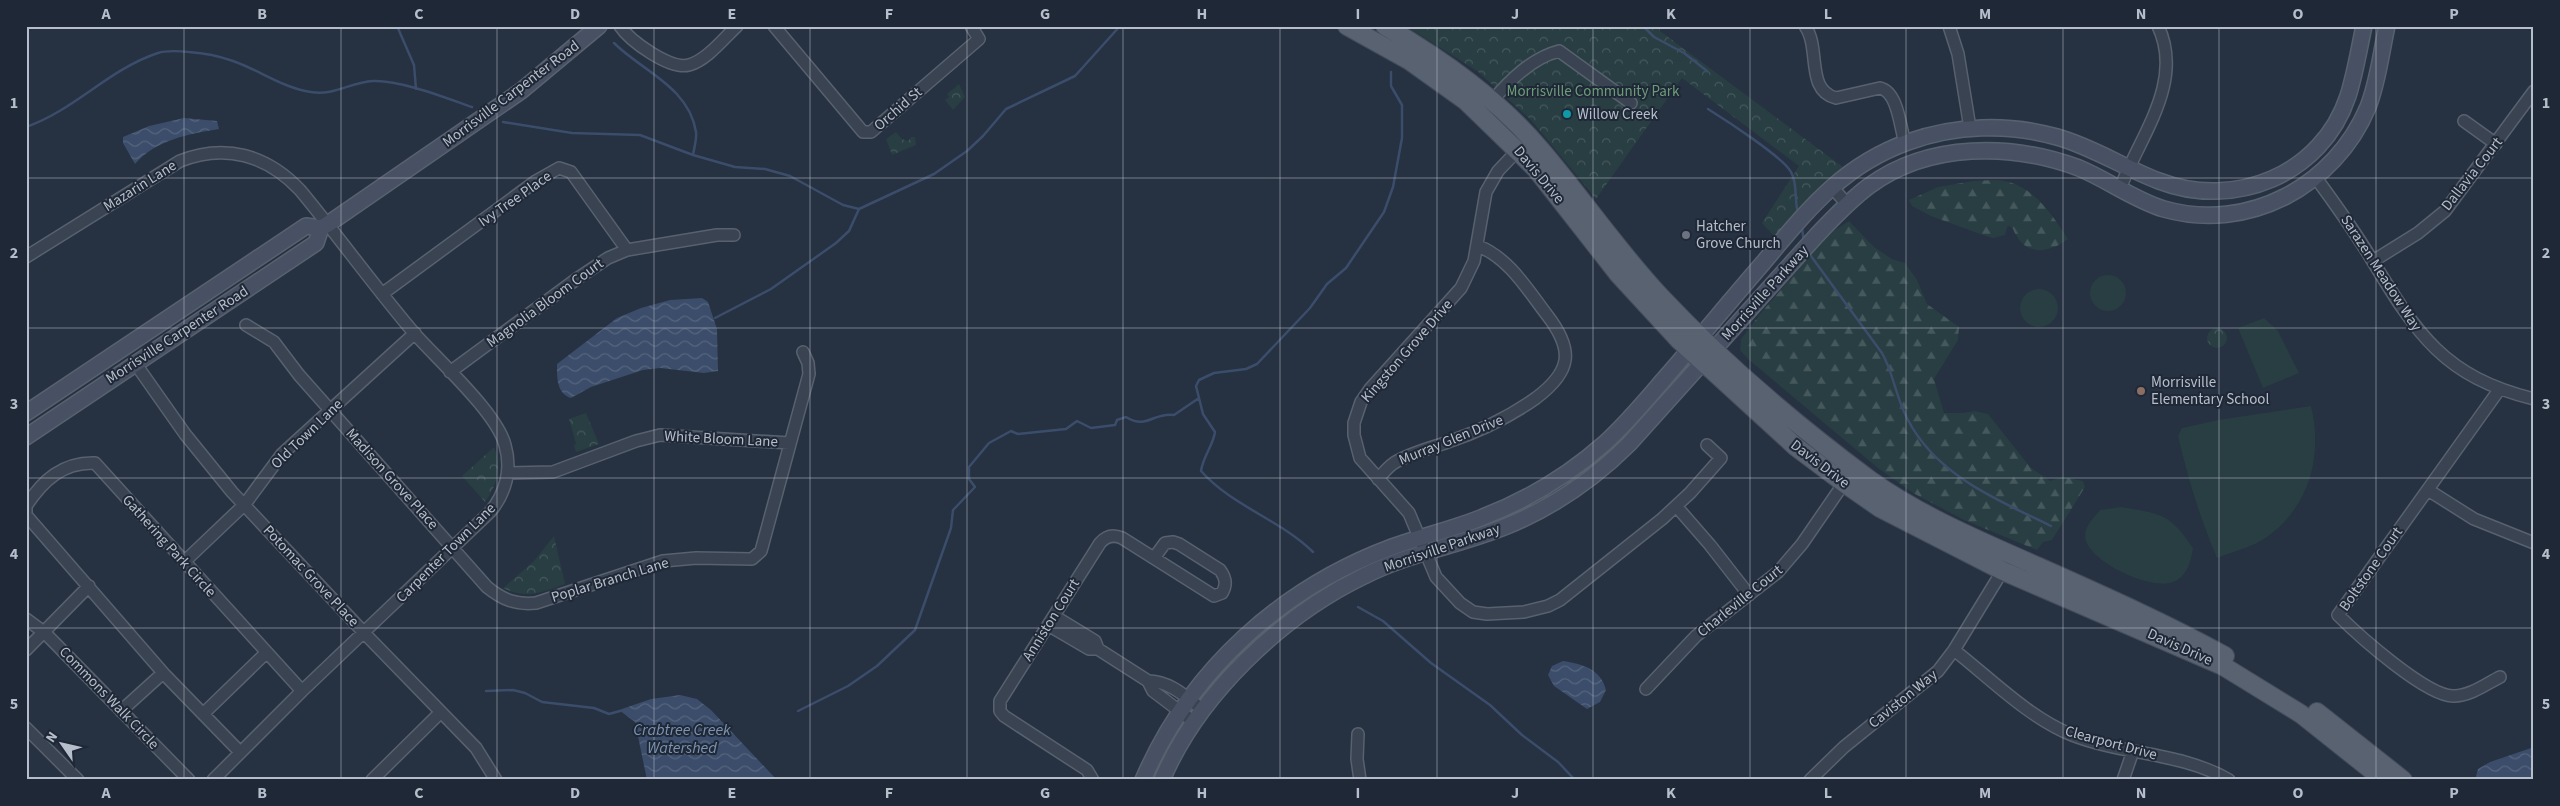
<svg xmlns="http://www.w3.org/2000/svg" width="2560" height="806" viewBox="0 0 2560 806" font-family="'Source Sans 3',sans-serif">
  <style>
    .green { fill: #283e42 }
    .forest { fill: url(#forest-firs) }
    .park { fill: url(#park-crowns) }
    .water { fill: url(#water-waves) }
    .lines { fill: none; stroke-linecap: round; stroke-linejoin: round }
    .stream { stroke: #3b4d6a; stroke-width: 2.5 }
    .minor-casing { stroke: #58616e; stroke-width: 14 }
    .secondary-casing { stroke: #58616e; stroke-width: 18 }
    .primary-casing { stroke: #444c5a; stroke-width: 20 }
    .minor { stroke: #3a4351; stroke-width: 11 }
    .secondary { stroke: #485164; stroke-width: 15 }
    .primary { stroke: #586271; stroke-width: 18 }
    .grid { fill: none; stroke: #b7becb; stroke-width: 1; stroke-opacity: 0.55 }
    .culture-dot { fill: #0f9aa8; stroke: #1f2836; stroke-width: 2 }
    .worship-dot { fill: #6b7280; stroke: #1f2836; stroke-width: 2 }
    .education-dot { fill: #8d6e63; stroke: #1f2836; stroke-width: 2 }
    .labels { text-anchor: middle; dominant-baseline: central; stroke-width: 4; stroke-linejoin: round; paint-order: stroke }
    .park-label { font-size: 15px; fill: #6e9c7a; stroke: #1f2836 }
    .street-label { font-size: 15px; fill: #b7becb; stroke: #1f2836 }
    .poi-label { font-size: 15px; fill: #b7becb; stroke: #1f2836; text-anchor: start }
    .water-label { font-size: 16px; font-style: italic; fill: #7e93b2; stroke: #1f2836 }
    .neatline { fill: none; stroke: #b7becb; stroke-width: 2 }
    .grid-label { font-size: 16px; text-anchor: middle; font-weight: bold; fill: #b7becb }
  </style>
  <defs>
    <pattern id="forest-firs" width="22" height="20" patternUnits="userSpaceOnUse" patternTransform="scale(1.25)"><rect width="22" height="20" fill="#283e42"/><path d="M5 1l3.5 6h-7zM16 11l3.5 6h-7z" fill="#45585c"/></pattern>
    <pattern id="park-crowns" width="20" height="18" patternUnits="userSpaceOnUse" patternTransform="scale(1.25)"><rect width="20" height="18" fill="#283e42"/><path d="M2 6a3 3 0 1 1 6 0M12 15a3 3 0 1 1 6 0" fill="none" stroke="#45585c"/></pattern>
    <pattern id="water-waves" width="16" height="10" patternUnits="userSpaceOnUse" patternTransform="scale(1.25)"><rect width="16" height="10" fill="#3b4d6a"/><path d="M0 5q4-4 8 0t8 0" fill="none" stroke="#55657e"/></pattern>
  </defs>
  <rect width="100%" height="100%" fill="#263141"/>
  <!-- green -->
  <path class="green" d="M2090 293a18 18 0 1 1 36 0a18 18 0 1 1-36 0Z
    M2020 308a19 19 0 1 1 38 0a19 19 0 1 1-38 0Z
    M2264,318L2278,331L2299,373L2263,388L2238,328Z
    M2311,406C2323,455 2310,506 2267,537C2253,547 2232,552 2217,558C2200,518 2188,479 2178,436L2182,428L2218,420Z
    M2121,507C2161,514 2170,513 2193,548C2191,561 2187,577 2173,582C2151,591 2086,561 2085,536C2085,526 2094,517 2100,510Z"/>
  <!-- forest -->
  <path class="forest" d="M1973,181C1983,181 1995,179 2004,181C2034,186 2053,216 2068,239C2051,252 2028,257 2016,235C2013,231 2015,229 2009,226L2007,227L2005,235L1993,238L1980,234L1931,216L1912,206L1909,200L1938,187Z
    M1849,221L1874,247L1892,259L1905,263L1917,280L1927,304L1959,327L1958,340L1934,379L1944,413H1963L1975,411L1988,414L2030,467L2050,481L2062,477L2083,481L2085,487L2052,540L2043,542L2037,550L1964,520L1913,493L1878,468L1748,359L1740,350L1741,339L1761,313L1830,233Z"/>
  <!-- park -->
  <path class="park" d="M1406,26H1660V31L1843,167L1774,236L1762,223L1799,166L1682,78L1596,199L1531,120L1477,71Z
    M959,84L965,97L953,110L945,100L949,97L947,94Z
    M896,132L902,139L908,141L911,137H915L916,145L892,155L886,139Z
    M2207 338a10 10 0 1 1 20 0a10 10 0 1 1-20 0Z
    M586,413L599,444L576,452L574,445L576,444L569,419Z
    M494,447C502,466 497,486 485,502L462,476Z
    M554,536L565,584C543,592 526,600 503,588L534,561Z"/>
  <!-- water -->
  <path class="water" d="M184,118L217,121L219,129C188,134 156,140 135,164L123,143V137L149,126Z
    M702,298L708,302L717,329L718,371L704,373L660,368L643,370L591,387L571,398C556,393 557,376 557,364L617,318L641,308L670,300Z
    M1563,661C1582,664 1601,669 1606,690L1600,702L1587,709L1554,686L1548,675L1552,666Z
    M680,695L697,699L711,710L777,780H647L635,722L619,710L651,699Z
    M2534,747V780H2475L2478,769L2490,762Z"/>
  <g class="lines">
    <!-- stream -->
    <path class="stream" d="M397,26L414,65L416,89
      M1643,26L1654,37L1684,53L1707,71
      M614,43C642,71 689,87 696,132C697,139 694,148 693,155
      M1708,109C1724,119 1783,157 1791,172C1798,184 1794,200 1798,213
      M503,122L572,133L640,135L693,155L735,167L765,169L790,176L843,205L859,209L934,174L967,151L983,136L1006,109L1075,76L1120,26
      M26,127C75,110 109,69 158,53C167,50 179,51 189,52C203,53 219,56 233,61C259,70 283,88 311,92C334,96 351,82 373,81C401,80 446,98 472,107
      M1802,228L1804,242
      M1808,252L1882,353C1894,374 1896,399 1908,420C1937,476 1998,500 2051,526
      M715,318L771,289L836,243L849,231L859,209
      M1199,398L1203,414L1215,432C1213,446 1203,456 1201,471C1232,506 1279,519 1313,552
      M1358,607L1383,621L1431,663L1490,705L1522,735L1558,762L1575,780
      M486,691L513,690L525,693L542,702L594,708L609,714L620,711
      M798,711L848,686L877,666L915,630L951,528L953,510L975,487L969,479V467L989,443L1011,431L1018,434L1066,429L1077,421L1091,428L1115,425L1117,420L1126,417C1147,430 1153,412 1174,415L1199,398L1196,386L1199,380L1214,373L1246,369L1257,364L1310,308L1327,284L1346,268L1384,212L1393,187L1402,138V105L1391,86V72"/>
    <!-- minor casing -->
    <g class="minor-casing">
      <path id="minor" d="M620,26C630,41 670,70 689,65C707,60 724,38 737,26
        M774,26L863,132H871L979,39L971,26
        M1805,26C1821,48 1805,90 1836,98L1880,88C1898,92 1900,127 1905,143
        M1949,26L1958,54L1970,128
        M1492,101C1510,80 1532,58 1559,51L1631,103
        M2464,121L2496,144
        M1518,150L1498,171L1486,192L1474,261L1461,288L1370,389L1361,402L1354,423V435L1360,458L1409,513L1436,577L1460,603L1473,612L1487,614L1524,612L1548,606L1560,600L1662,519L1690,493L1721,458L1707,445
        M2316,178C2336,205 2355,232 2372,260C2417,334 2444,377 2534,399
        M1831,186L1847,204
        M2120,189C2139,137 2185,83 2158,26
        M26,257L180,161C225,143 267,155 300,190C339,237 374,286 414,333C437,359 497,413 505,445C512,469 506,493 490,512L302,691L213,780
        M2373,261L2418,233L2445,211L2534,91
        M382,294L536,181L559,168L571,172L627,250
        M246,325L274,342L299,375L487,587C503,600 516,605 536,603L663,561L696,558L752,559L761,551L809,374L808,363L803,352
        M135,363L185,434L232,492L370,639L476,748L496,780
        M450,372L578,278L608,258L627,250L717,235H734
        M2499,390L2338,615C2358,635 2427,697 2454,696C2470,696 2486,684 2500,677
        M508,473L553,472L636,441L660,435L790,443
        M1378,479C1383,473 1388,467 1394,463C1410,453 1431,448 1448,442C1480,431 1508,418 1536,398C1572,371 1574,350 1547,315C1527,289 1509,258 1478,246
        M2428,490L2474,519L2534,543
        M26,506C43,480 63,462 95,463L302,691
        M1676,506L1710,545L1749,595
        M26,508V515L165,675L240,752
        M184,562L245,504L282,454L415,333
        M1054,616L1095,641L1098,649L1148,681L1153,691L1194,722
        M26,619L45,633L189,780
        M1048,625L1089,649H1098
        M26,650L89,586
        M1954,650C1991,679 2028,717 2072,735C2123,755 2181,752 2229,780
        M1148,681C1170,681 1186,697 1203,710
        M1646,689L1696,636L1778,572L1802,544L1844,483
        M121,711L163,673
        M203,714L266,653
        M26,728L78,780
        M1358,734L1357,759L1360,780
        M372,780L441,712
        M1093,780L1087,770L1004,716L1000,711V701L1100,543C1106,536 1113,534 1122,538L1214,596L1222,593C1227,585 1226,578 1220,570L1179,544L1173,542L1165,543L1154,558
        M1810,780L1844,747L1938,671L1954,650L2006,565
        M2123,780L2133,751"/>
    </g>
    <!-- secondary casing -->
    <g class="secondary-casing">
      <path id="secondary" d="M26,413L306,226L321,228L328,224L521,91L599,26
        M26,437L316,243L321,228
        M1143,780C1190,670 1282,588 1392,547C1422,536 1454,529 1483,517C1527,500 1570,474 1605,443C1627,423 1646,400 1665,378C1698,340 1730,301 1763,263C1807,211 1841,166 1908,142C1955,125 2008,123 2057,137C2093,147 2124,168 2159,181C2234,210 2322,175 2348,96C2355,74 2359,49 2364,26
        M1162,780C1198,695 1281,616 1364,576C1409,553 1461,545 1507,526C1553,507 1594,479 1629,444L1817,235C1833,218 1850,200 1869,186C1929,142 2012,143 2079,168C2108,180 2134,200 2164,209C2248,233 2335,186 2368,107C2378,82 2381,53 2387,26"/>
    </g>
    <!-- primary casing -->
    <g class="primary-casing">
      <path id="primary" d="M1347,26L1410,61L1466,101L1536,169L1619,275L1678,339L1796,447L1844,483L1880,508L2003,571L2223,666L2301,714L2384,780
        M1385,26C1443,60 1498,99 1541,150C1582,198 1617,250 1660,296C1723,363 1796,425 1870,480C1922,517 1981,541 2039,567C2102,595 2165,623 2225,656
        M2317,712L2403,780"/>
    </g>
    <!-- minor -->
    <use href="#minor" class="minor"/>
    <!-- secondary -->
    <use href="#secondary" class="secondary"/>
    <!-- primary -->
    <use href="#primary" class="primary"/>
  </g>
  <!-- grid -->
  <path class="grid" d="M184,26V780M341,26V780M497,26V780M654,26V780M810,26V780M967,26V780M1123,26V780M1280,26V780M1437,26V780M1593,26V780M1750,26V780M1906,26V780M2063,26V780M2219,26V780M2376,26V780M26,178H2534M26,328H2534M26,478H2534M26,628H2534"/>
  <!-- markers -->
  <circle class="culture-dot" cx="1567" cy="114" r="5"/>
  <circle class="worship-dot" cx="1686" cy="235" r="5"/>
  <circle class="education-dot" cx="2141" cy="391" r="5"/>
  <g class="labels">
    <!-- park labels -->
    <g class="park-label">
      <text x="1593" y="91">Morrisville Community Park</text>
    </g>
    <!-- street labels -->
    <g class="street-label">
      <text transform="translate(511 94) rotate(-37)">Morrisville Carpenter Road</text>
      <text transform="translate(898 109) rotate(-41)">Orchid St</text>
      <text transform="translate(2472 174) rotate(-52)">Dallavia Court</text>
      <text transform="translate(1539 175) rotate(50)">Davis Drive</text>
      <text transform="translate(140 186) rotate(-32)">Mazarin Lane</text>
      <text transform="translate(515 199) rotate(-35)">Ivy Tree Place</text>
      <text transform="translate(2381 273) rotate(57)">Sarazen Meadow Way</text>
      <text transform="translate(1765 293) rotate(-48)">Morrisville Parkway</text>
      <text transform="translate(545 303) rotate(-36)">Magnolia Bloom Court</text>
      <text transform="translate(177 335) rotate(-33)">Morrisville Carpenter Road</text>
      <text transform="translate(1407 351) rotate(-49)">Kingston Grove Drive</text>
      <text transform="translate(307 434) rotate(-44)">Old Town Lane</text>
      <text transform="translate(721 439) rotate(3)">White Bloom Lane</text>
      <text transform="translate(1451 440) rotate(-22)">Murray Glen Drive</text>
      <text transform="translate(1820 464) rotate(37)">Davis Drive</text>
      <text transform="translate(392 479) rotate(48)">Madison Grove Place</text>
      <text transform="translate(169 546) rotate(48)">Gathering Park Circle</text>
      <text transform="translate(1442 548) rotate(-19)">Morrisville Parkway</text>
      <text transform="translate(446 553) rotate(-45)">Carpenter Town Lane</text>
      <text transform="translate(2371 569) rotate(-55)">Boltstone Court</text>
      <text transform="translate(311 576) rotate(47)">Potomac Grove Place</text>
      <text transform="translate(610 580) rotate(-17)">Poplar Branch Lane</text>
      <text transform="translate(1740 601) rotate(-39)">Charleville Court</text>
      <text transform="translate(1051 620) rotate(-58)">Anniston Court</text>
      <text transform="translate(2180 647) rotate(24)">Davis Drive</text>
      <text transform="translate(109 698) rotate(46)">Commons Walk Circle</text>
      <text transform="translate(1903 699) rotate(-39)">Caviston Way</text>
      <text transform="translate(2111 743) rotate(15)">Clearport Drive</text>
    </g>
    <!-- poi labels -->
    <g class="poi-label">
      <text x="1577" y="114">Willow Creek</text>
      <text x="1696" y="226">Hatcher<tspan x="1696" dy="17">Grove Church</tspan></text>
      <text x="2151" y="382">Morrisville<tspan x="2151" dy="17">Elementary School</tspan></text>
    </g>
    <!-- water labels -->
    <g class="water-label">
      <text x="682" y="730">Crabtree Creek<tspan x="682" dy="18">Watershed</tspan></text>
    </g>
  </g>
  <!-- border -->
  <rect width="2560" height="806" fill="none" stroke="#1f2836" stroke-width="55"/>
  <!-- north arrow -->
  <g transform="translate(62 744) rotate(304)" stroke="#1f2836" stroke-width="4" paint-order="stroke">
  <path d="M0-4L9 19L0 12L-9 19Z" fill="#b7becb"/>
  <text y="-8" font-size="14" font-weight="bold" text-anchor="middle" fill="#b7becb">N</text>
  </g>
  <rect x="28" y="28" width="2504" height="750" class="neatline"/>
  <g class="grid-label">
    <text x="106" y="19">A</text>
    <text x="262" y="19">B</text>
    <text x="419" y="19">C</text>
    <text x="575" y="19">D</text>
    <text x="732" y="19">E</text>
    <text x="889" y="19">F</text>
    <text x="1045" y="19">G</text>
    <text x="1202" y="19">H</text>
    <text x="1358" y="19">I</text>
    <text x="1515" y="19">J</text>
    <text x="1671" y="19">K</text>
    <text x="1828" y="19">L</text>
    <text x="1985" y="19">M</text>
    <text x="2141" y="19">N</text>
    <text x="2298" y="19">O</text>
    <text x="2454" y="19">P</text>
    <text x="14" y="108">1</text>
    <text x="2546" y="108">1</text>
    <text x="14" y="258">2</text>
    <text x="2546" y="258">2</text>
    <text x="14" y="409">3</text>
    <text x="2546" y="409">3</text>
    <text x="14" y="559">4</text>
    <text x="2546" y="559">4</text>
    <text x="14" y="709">5</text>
    <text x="2546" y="709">5</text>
    <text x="106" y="798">A</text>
    <text x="262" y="798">B</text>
    <text x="419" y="798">C</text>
    <text x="575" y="798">D</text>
    <text x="732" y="798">E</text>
    <text x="889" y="798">F</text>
    <text x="1045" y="798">G</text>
    <text x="1202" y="798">H</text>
    <text x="1358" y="798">I</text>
    <text x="1515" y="798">J</text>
    <text x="1671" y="798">K</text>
    <text x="1828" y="798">L</text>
    <text x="1985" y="798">M</text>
    <text x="2141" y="798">N</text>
    <text x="2298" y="798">O</text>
    <text x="2454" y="798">P</text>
  </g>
</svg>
